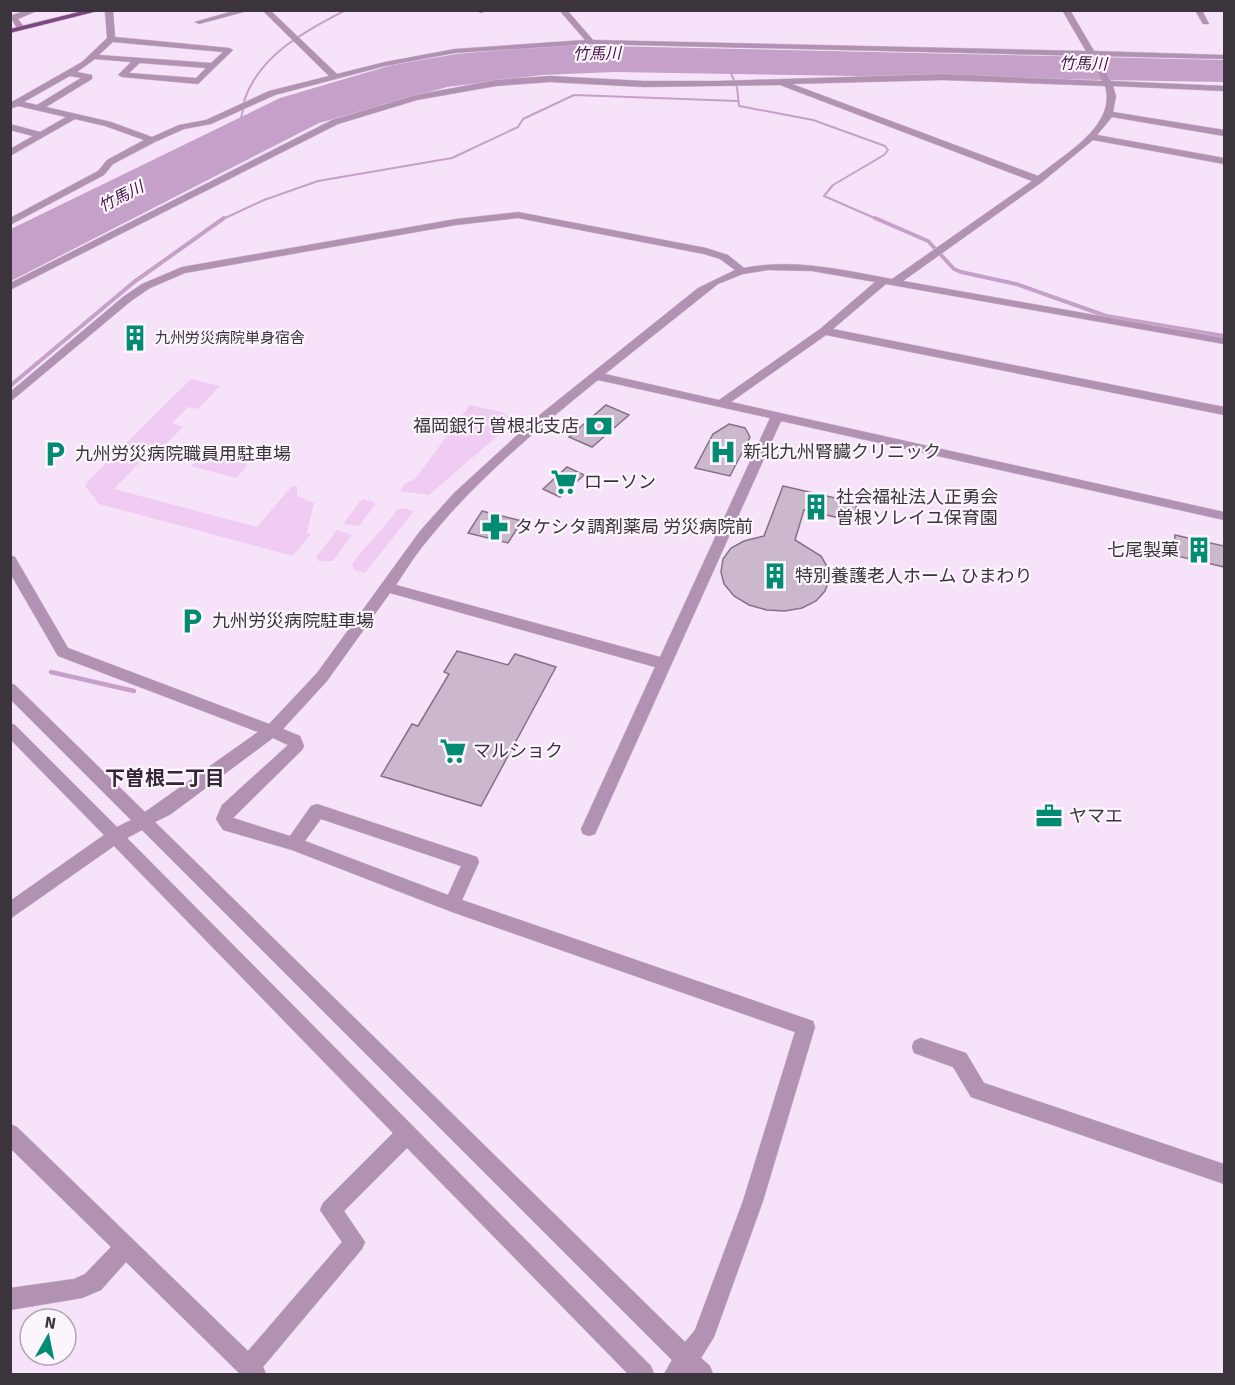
<svg xmlns="http://www.w3.org/2000/svg" width="1235" height="1385" viewBox="0 0 1235 1385" font-family="Signika,'Noto Sans JP',sans-serif">
  <style>
    .green { fill: #f0ccf3 }
    .water { fill: #c5a0c8 }
    .lines { fill: none; stroke-linecap: round; stroke-linejoin: round }
    .stream-far2 { stroke: #c5a0c8; stroke-width: 2 }
    .stream-far1 { stroke: #c5a0c8; stroke-width: 4 }
    .stream { stroke: #c5a0c8; stroke-width: 4.5 }
    .building { fill: #ccb8cd; stroke: #847286; stroke-width: 1.5 }
    .minor-casing { stroke: #d2c0d3; stroke-width: 1 }
    .major-casing { stroke: #d2c0d3; stroke-width: 1 }
    .minor { fill: #b192b3; fill-rule: evenodd }
    .major { fill: #7d4782; fill-rule: evenodd }
    .labels { text-anchor: middle; dominant-baseline: central; stroke-width: 4.5; stroke-linejoin: round; paint-order: stroke }
    .far-poi-label { font-size: 15px; fill: #3c343c; stroke: #fdf5fd; text-anchor: start }
    .far-water-label { font-size: 16px; font-style: italic; fill: #411345; stroke: #fdf5fd }
    .poi-label { font-size: 18px; fill: #3c343c; stroke: #fdf5fd; text-anchor: start }
    .neighbourhood-label { font-size: 20px; font-weight: bold; fill: #352636; stroke: #fdf5fd }
  </style>
  <rect width="100%" height="100%" fill="#f7e3f9"/>
  <!-- green -->
  <path class="green" d="M191,379L220,386L198,409L188,407L172,423L183,427L151,459L144,458L114,489L257,527L291,487L297,486V496L314,503L307,533L311,534L293,556L99,504L85,486L88,481Z
    M470,405L502,412L515,421L429,495L400,491L404,484L415,479Z
    M208,449L244,459L247,466L236,478L191,466Z
    M364,499L374,502L375,505L359,526L343,524L360,501Z
    M403,508L414,511L365,573L354,570L352,564C366,544 383,530 397,510Z
    M337,530L352,535L333,561H318L317,556Z"/>
  <!-- water -->
  <path class="water" d="M559,45L1224,60V82L614,72L542,75L447,87L319,123L11,281V229L280,98L392,65L457,54Z"/>
  <g class="lines">
    <!-- stream-far2 -->
    <path class="stream-far2" d="M730,71L737,87L739,106L813,120L885,146L888,150L884,155L833,185L824,196L879,220
      M244,101C260,54 304,32 346,10
      M240,122L243,110
      M221,220L264,200L318,181L452,158L518,127L523,119L574,95L738,101"/>
    <!-- stream-far1 -->
    <path class="stream-far1" d="M875,218L928,241L954,269L961,272L1016,284L1106,316L1224,336
      M10,386L134,282L224,218"/>
    <!-- stream -->
    <path class="stream" d="M51,672L134,691"/>
  </g>
  <!-- building -->
  <path class="building" d="M606,405L629,415L592,447L569,437Z
    M729,424L745,428L750,437L730,476L695,468L713,434Z
    M567,467L584,475L560,497L543,489Z
    M783,486L857,503L853,521L804,510L795,540L821,556L828,568L829,580L825,591L816,601L802,608L785,611L767,610L749,605L734,596L724,584L721,572L723,559L731,548L744,541L764,536Z
    M482,511L522,521L508,543L468,533Z
    M1175,535L1224,546V567L1173,555Z
    M457,651L508,665L515,654L556,667L481,806L381,776L412,724L418,726L449,674L444,672Z"/>
  <g class="lines">
    <!-- minor casing -->
    <g class="minor-casing">
      <path id="minor" d="M27,10H39L18,19L25,28L18,30L10,16Z
        M105,10H113L115,37L229,48L233,50L198,84L122,77L118,75L131,62L95,59L77,72L92,75V79L46,107L111,122L152,137L179,125L206,120L269,91L329,76L262,10H270L337,74L385,62L455,49L585,40L559,10H567L593,40L1086,51L1062,10H1070L1094,51L1224,55V59L1097,56L1111,81L1224,86V91L1113,86L1116,96L1113,112L1224,130V136L1112,117L1097,135L1224,158V164L1093,140L1042,182L903,281L1224,338V344L886,284L833,329L1224,407V415L826,335L731,402L1224,512V520L781,421L595,834L589,836L583,834L581,829L655,667L390,593L327,681L283,729L300,736L304,746L302,750L233,818L290,836L311,806L317,804L471,855L477,857L479,862L462,900L813,1021L815,1027L763,1201L714,1337L701,1358L710,1366L713,1374H664L672,1360L142,830L127,838L651,1366L654,1374H628L407,1148L344,1211L365,1242L362,1249L263,1367L266,1374H240L126,1262L101,1290L82,1298L10,1310V1288L74,1279L85,1274L111,1247L10,1148V1124L17,1127L248,1351L342,1242L320,1210L323,1203L393,1133L114,846L10,919V901L104,835L10,739V723L15,725L117,827L131,820L10,699V683L15,685L145,812L258,732L58,656L10,573V555L15,557L68,648L269,724L317,673L420,531L454,493L537,417L698,288L735,270L720,259L704,254L518,218L456,225L185,273L150,288L131,301L10,402V392L123,297L142,284L182,267L456,219L518,212L706,248L728,255L744,268C794,258 843,270 892,279L1032,181L780,85L644,87L550,82L496,86L417,100L338,124L10,290V283L332,120L416,95L496,80L550,76L644,81H719L943,74L1102,81L1089,56L591,44L455,53L385,66L275,95L211,124L184,129L155,142L113,164L104,175L10,225V218L98,171L107,160L144,140L105,126L75,119L10,156V149L33,136L10,130V124L40,132L66,117L18,106L10,109V103L82,62L107,38ZM113,42L223,52L211,63L99,55ZM140,63L206,68L196,78L129,73ZM70,76L81,78L37,105L24,102ZM943,80L1105,86C1117,126 1064,154 1038,176L792,84ZM768,270L812,271L875,282L820,329L719,400L605,374L718,284L743,274ZM598,380L770,418L660,657L396,585C407,568 418,551 431,536C479,477 539,428 598,380ZM273,738L288,745L222,805L216,819L223,830L292,850L452,912L795,1032L743,1201L695,1330L685,1342L155,822L171,814ZM321,819L461,866L448,895L305,841Z
        M237,10H251L199,24L195,22Z
        M489,10L481,13L477,11L478,10Z
        M1195,10H1202L1209,24H1203Z
        M921,1038L966,1053L984,1083L1224,1164V1184L971,1097L953,1067L914,1053L912,1047L914,1041Z"/>
    </g>
    <!-- major casing -->
    <g class="major-casing">
      <path id="major" d="M87,10H102L10,33V29Z"/>
    </g>
    <!-- minor -->
    <use href="#minor" class="minor"/>
    <!-- major -->
    <use href="#major" class="major"/>
  </g>
  <!-- icons -->
  <defs>
    <g id="building-bare" transform="scale(2.07)"><path d="M-4-6H4V6H1V3H-1V6H-4ZM-2.5-4.3h1.7v1.8h-1.7ZM.8-4.3h1.7v1.8H.8ZM-2.5-1h1.7V.8h-1.7ZM.8-1h1.7V.8H.8Z" fill="#008b72" stroke="#fdf5fd" stroke-width="2.5" paint-order="stroke"/></g>
    <g id="bank-bare" transform="scale(2.07)"><path d="M-6-4H6V4H-6ZM0-2.3a2.3 2.3 0 1 0 0 4.6a2.3 2.3 0 1 0 0-4.6Z" fill="#008b72" stroke="#fdf5fd" stroke-width="2.5" paint-order="stroke"/></g>
    <g id="hospital-bare" transform="scale(2.07)"><path d="M-5-5h3v3.5h4V-5h3V5h-3V1.5h-4V5h-3Z" fill="#008b72" stroke="#fdf5fd" stroke-width="2.5" paint-order="stroke"/></g>
    <g id="parking-bare" transform="scale(2.07)"><path d="M-3.5-5.5H1a3.5 3.5 0 0 1 0 7H-1V5.5H-3.5ZM-1-3.4V-.6H.8a1.4 1.4 0 0 0 0-2.8Z" fill="#008b72" stroke="#fdf5fd" stroke-width="2.5" paint-order="stroke"/></g>
    <g id="supermarket-bare" transform="scale(2.07)"><path d="M-6-5.5h2.5l.6 2H6L4.5 2H-2.5L-4.4-4H-6ZM-1.5 3.2a1.3 1.3 0 1 0 .1 0ZM3 3.2a1.3 1.3 0 1 0 .1 0Z" fill="#008b72" stroke="#fdf5fd" stroke-width="2.5" paint-order="stroke"/></g>
    <g id="pharmacy-bare" transform="scale(2.07)"><path d="M-2-6h4v4h4v4h-4v4h-4v-4h-4v-4h4Z" fill="#008b72" stroke="#fdf5fd" stroke-width="2.5" paint-order="stroke"/></g>
    <g id="office-bare" transform="scale(2.07)"><path d="M-6-3h4V-5.5h4V-3h4V5H-6ZM-1-4.5V-3h2v-1.5ZM-6 0V1H6V0Z" fill="#008b72" stroke="#fdf5fd" stroke-width="2.5" paint-order="stroke"/></g>
  </defs>
  <g fill-rule="evenodd">
    <use href="#building-bare" x="135" y="338"/>
    <use href="#bank-bare" x="599" y="426"/>
    <use href="#hospital-bare" x="723" y="452"/>
    <use href="#parking-bare" x="55" y="454"/>
    <use href="#supermarket-bare" x="564" y="482"/>
    <use href="#building-bare" x="816" y="507"/>
    <use href="#pharmacy-bare" x="495" y="527"/>
    <use href="#building-bare" x="1199" y="550"/>
    <use href="#building-bare" x="775" y="576"/>
    <use href="#parking-bare" x="192" y="621"/>
    <use href="#supermarket-bare" x="453" y="751"/>
    <use href="#office-bare" x="1049" y="816"/>
  </g>
  <g class="labels">
    <!-- far-poi labels -->
    <g class="far-poi-label">
      <text x="155" y="338">九州労災病院単身宿舎</text>
    </g>
    <!-- far-water labels -->
    <g class="far-water-label">
      <text transform="translate(597 54) rotate(-1)">竹馬川</text>
      <text transform="translate(1083 64) rotate(1)">竹馬川</text>
      <text transform="translate(121 197) rotate(-27)">竹馬川</text>
    </g>
    <!-- poi labels -->
    <g class="poi-label">
      <text x="579" y="426" text-anchor="end">福岡銀行 曽根北支店</text>
      <text x="743" y="452">新北九州腎臓クリニック</text>
      <text x="75" y="454">九州労災病院職員用駐車場</text>
      <text x="584" y="482">ローソン</text>
      <text x="836" y="497">社会福祉法人正勇会<tspan x="836" dy="21">曽根ソレイユ保育園</tspan></text>
      <text x="515" y="527">タケシタ調剤薬局 労災病院前</text>
      <text x="1179" y="550" text-anchor="end">七尾製菓</text>
      <text x="795" y="576">特別養護老人ホーム ひまわり</text>
      <text x="212" y="621">九州労災病院駐車場</text>
      <text x="473" y="751">マルショク</text>
      <text x="1069" y="816">ヤマエ</text>
    </g>
    <!-- neighbourhood labels -->
    <g class="neighbourhood-label">
      <text x="165" y="778">下曽根二丁目</text>
    </g>
  </g>
  <!-- border -->
  <rect width="1235" height="1385" fill="none" stroke="#3c343c" stroke-width="24"/>
  <!-- north arrow -->
  <g transform="translate(48 1337) rotate(9)"><circle r="28" fill="#fdf5fd" stroke="#b0a8b0" stroke-width="1.5"/>
  <path d="M0-4.5L10 22L0 15L-10 22Z" fill="#008b72"/>
  <text y="-9" font-size="16" font-weight="bold" text-anchor="middle" fill="#3c343c">N</text>
  </g>
</svg>
